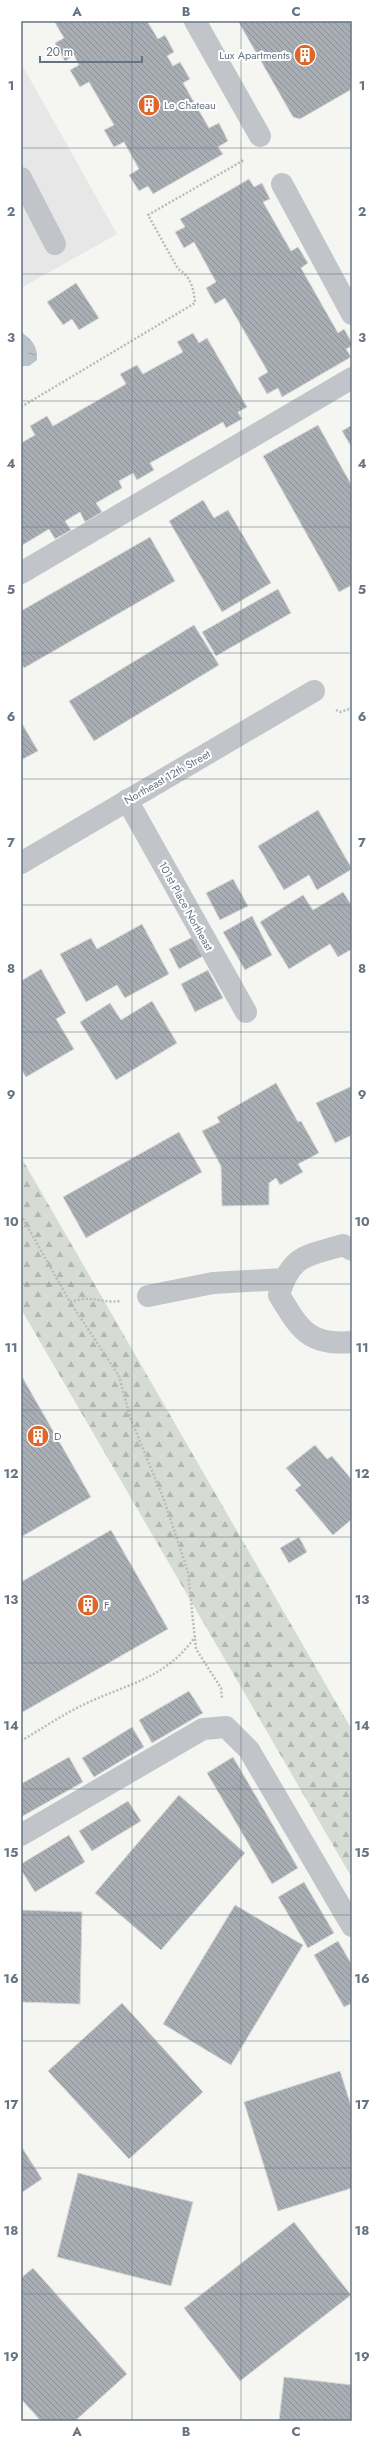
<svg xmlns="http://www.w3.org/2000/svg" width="373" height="2442" viewBox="0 0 373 2442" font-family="Jost,sans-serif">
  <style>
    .built { fill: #e6e7e6 }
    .forest { fill: url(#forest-firs) }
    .water { fill: url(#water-ripples) }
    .building { fill: url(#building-back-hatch); stroke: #d7d7d5 }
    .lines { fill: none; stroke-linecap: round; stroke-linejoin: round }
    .path { stroke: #b9bbbe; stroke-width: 2.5; stroke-dasharray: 2 2; stroke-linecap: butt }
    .minor { stroke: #c1c4c8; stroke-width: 22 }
    .grid { fill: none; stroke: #667382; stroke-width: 1; stroke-opacity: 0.55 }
    .labels { text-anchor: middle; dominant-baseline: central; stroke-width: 4; stroke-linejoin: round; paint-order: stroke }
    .poi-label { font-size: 11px; fill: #667382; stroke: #fff; text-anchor: start }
    .street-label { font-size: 11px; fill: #667382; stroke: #fff }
    .neatline { fill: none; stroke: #667382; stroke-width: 1.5 }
    .grid-label { font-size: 13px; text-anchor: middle; font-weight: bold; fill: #667382 }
  </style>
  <defs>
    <pattern id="forest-firs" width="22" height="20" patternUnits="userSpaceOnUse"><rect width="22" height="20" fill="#d6dcd4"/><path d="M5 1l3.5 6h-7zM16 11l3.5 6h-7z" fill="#b1b7b1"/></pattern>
    <pattern id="water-ripples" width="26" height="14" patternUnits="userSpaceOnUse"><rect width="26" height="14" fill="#b9c3c8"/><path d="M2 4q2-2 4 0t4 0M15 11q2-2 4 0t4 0" fill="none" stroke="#9aa3a8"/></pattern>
    <pattern id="building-back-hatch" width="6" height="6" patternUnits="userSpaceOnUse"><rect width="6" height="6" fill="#a8aeb4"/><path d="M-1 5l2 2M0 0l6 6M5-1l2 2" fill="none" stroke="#8d9298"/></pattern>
  </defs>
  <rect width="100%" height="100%" fill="#f5f6f2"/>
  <!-- built -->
  <path class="built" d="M21,63L117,234L21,288Z"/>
  <!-- forest -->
  <path class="forest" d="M21,1157L352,1730V1878L21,1309Z"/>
  <!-- water -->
  <path class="water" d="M21,332C32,339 38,347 37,360L29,366H21Z"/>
  <!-- building -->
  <path class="building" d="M54,21H147L158,39L165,35L174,52L167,56L173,66L180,62L190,79L183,83L209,128L219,123L228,141L218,147L223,154L153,194L148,186L139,191L129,175L139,169L124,142L114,147L104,130L114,125L89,82L80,87L70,70L79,65L74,55L65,61L55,43L64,38Z
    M238,21H352V89L300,119L293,117Z
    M249,179L254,187L262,183L270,199L263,202L291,251L298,247L308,263L301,268L338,333L344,329L352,343V346L346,349L351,357L282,397L278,388L267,394L258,378L268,372L225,298L215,304L206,288L216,282L194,242L184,248L175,232L185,227L180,219Z
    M76,283L99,318L79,330L72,319L63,325L47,302Z
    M193,333L199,343L207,338L247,407L238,412L242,419L226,428L223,422L150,463L154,470L137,480L133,473L119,481L122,488L96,503L102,512L85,522L80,512L65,521L71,530L55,539L49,529L21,546V443L35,435L30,426L47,416L53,426L126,384L120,374L137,365L143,374L183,352L177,342Z
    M318,425L352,486V585L339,592L263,456Z
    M352,425V448L342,431Z
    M203,500L214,518L228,510L271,583L222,612L169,521Z
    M150,537L175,581L24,668L21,662V611Z
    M278,589L291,613L216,656L202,632Z
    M194,625L219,665L94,741L69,701Z
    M21,722L38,751L21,760Z
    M318,810L352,869L317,890L309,875L284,890L258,846Z
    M233,879L248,906L220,920L206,893Z
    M343,892L352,906V949L338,957L330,944L289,969L260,922L303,895L313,910Z
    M252,916L272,955L245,970L223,932Z
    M142,924L169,974L125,998L117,985L86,1002L60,954L91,938L97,949Z
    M193,937L203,956L179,969L169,949Z
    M41,969L66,1013L56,1019L74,1049L26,1077L21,1069V981Z
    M208,970L223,998L195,1012L181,984Z
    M152,1001L177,1043L116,1080L80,1022L110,1003L121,1020Z
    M276,1083L298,1122L301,1121L319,1153L298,1164L303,1172L280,1185L276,1178L269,1183V1205L222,1206L221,1166L202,1131L220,1122L217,1117Z
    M352,1086V1135L335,1143L316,1103Z
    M179,1132L202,1172L86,1238L63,1197Z
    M21,1375L91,1497L21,1537Z
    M315,1445L327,1459L332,1456L352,1480V1519L333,1535L295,1490L301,1485L286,1468Z
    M111,1530L168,1629L21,1713V1582Z
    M299,1537L307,1552L289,1563L280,1548Z
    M189,1691L203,1713L152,1743L139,1720Z
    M132,1727L144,1747L94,1777L82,1758Z
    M69,1757L83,1782L21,1817V1784Z
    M233,1757L298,1868L272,1884L207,1773Z
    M179,1795L245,1853L161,1950L95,1893Z
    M128,1801L141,1821L92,1851L79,1831Z
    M69,1835L85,1862L35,1892L21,1870V1864Z
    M304,1882L334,1933L308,1948L278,1897Z
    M235,1905L303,1945L231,2065L163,2024Z
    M21,1910L82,1912L80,2004L21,2002Z
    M338,1941L352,1965V2003L344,2007L314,1955Z
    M122,2003L203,2092L129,2159L48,2071Z
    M340,2071L352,2109V2188L278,2211L244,2102Z
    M21,2146L42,2179L21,2193Z
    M78,2173L193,2202L171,2286L57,2257Z
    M294,2222L351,2295L240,2381L184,2308Z
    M33,2268L127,2374L75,2421H41L21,2399V2278Z
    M284,2377L352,2385V2421H279Z"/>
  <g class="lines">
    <!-- path -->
    <path class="path" d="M21,407L195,303C194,290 191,276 178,269L148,215L244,160
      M336,710L340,712L352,708
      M21,1215L70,1302L119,1376L130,1417L164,1500L188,1572L196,1649L221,1688L222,1699
      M70,1302C92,1294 101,1304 120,1301
      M21,1741C43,1728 65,1713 87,1703C130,1683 166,1678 195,1637"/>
    <!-- minor -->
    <path class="minor" d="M195,21L260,136
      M21,178L55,244
      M282,184L352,314
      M21,573L352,378
      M127,800L246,1012
      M21,863L314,691
      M352,1250L343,1245C307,1256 291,1254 279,1295C299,1328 308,1346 352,1342
      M148,1296L213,1283L283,1279
      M21,1835L203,1729L226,1727L249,1750L352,1926"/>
  </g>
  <!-- grid -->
  <path class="grid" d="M132,21V2421M241,21V2421M21,148H352M21,274H352M21,401H352M21,527H352M21,653H352M21,779H352M21,905H352M21,1032H352M21,1158H352M21,1284H352M21,1410H352M21,1537H352M21,1663H352M21,1789H352M21,1915H352M21,2041H352M21,2168H352M21,2294H352"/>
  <!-- icons -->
  <defs>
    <g id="building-disc" transform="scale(1.15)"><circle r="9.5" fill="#dd672b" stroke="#fff"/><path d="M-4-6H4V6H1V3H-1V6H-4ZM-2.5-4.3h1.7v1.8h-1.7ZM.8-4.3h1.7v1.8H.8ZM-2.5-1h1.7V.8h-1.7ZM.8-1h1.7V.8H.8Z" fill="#fff"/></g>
  </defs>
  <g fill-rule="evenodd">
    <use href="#building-disc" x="305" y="55"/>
    <use href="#building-disc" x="149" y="105"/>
    <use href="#building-disc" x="38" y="1436"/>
    <use href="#building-disc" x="88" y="1605"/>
  </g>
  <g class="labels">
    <!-- poi labels -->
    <g class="poi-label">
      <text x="290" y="55" text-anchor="end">Lux Apartments</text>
      <text x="164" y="105">Le Chateau</text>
      <text x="54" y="1436">D</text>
      <text x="104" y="1605">F</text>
    </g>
    <!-- street labels -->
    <g class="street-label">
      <text transform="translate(167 777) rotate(-30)">Northeast 12th Street</text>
      <text transform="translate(186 906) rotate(61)">101st Place Northeast</text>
    </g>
  </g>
  <!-- border -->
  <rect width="373" height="2442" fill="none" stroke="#ffffff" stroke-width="44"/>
  <!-- scale -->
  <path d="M40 56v6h102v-6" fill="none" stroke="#667382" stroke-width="2"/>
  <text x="46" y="56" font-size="12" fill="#667382" stroke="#ffffff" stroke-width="3" paint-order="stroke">20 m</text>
  <rect x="22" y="22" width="329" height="2398" class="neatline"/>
  <g class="grid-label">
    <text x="77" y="16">A</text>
    <text x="186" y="16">B</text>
    <text x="296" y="16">C</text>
    <text x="11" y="90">1</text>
    <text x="362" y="90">1</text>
    <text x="11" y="216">2</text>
    <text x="362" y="216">2</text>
    <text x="11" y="342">3</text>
    <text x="362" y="342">3</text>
    <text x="11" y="468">4</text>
    <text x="362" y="468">4</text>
    <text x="11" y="594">5</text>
    <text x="362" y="594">5</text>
    <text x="11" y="721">6</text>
    <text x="362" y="721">6</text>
    <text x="11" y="847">7</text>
    <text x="362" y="847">7</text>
    <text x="11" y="973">8</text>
    <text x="362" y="973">8</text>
    <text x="11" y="1099">9</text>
    <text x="362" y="1099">9</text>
    <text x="11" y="1226">10</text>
    <text x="362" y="1226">10</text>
    <text x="11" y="1352">11</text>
    <text x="362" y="1352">11</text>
    <text x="11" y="1478">12</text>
    <text x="362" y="1478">12</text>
    <text x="11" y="1604">13</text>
    <text x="362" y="1604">13</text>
    <text x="11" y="1730">14</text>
    <text x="362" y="1730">14</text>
    <text x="11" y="1857">15</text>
    <text x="362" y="1857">15</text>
    <text x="11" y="1983">16</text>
    <text x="362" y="1983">16</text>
    <text x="11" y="2109">17</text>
    <text x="362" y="2109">17</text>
    <text x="11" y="2235">18</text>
    <text x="362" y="2235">18</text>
    <text x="11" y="2361">19</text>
    <text x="362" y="2361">19</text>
    <text x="77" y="2436">A</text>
    <text x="186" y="2436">B</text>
    <text x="296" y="2436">C</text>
  </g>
</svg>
